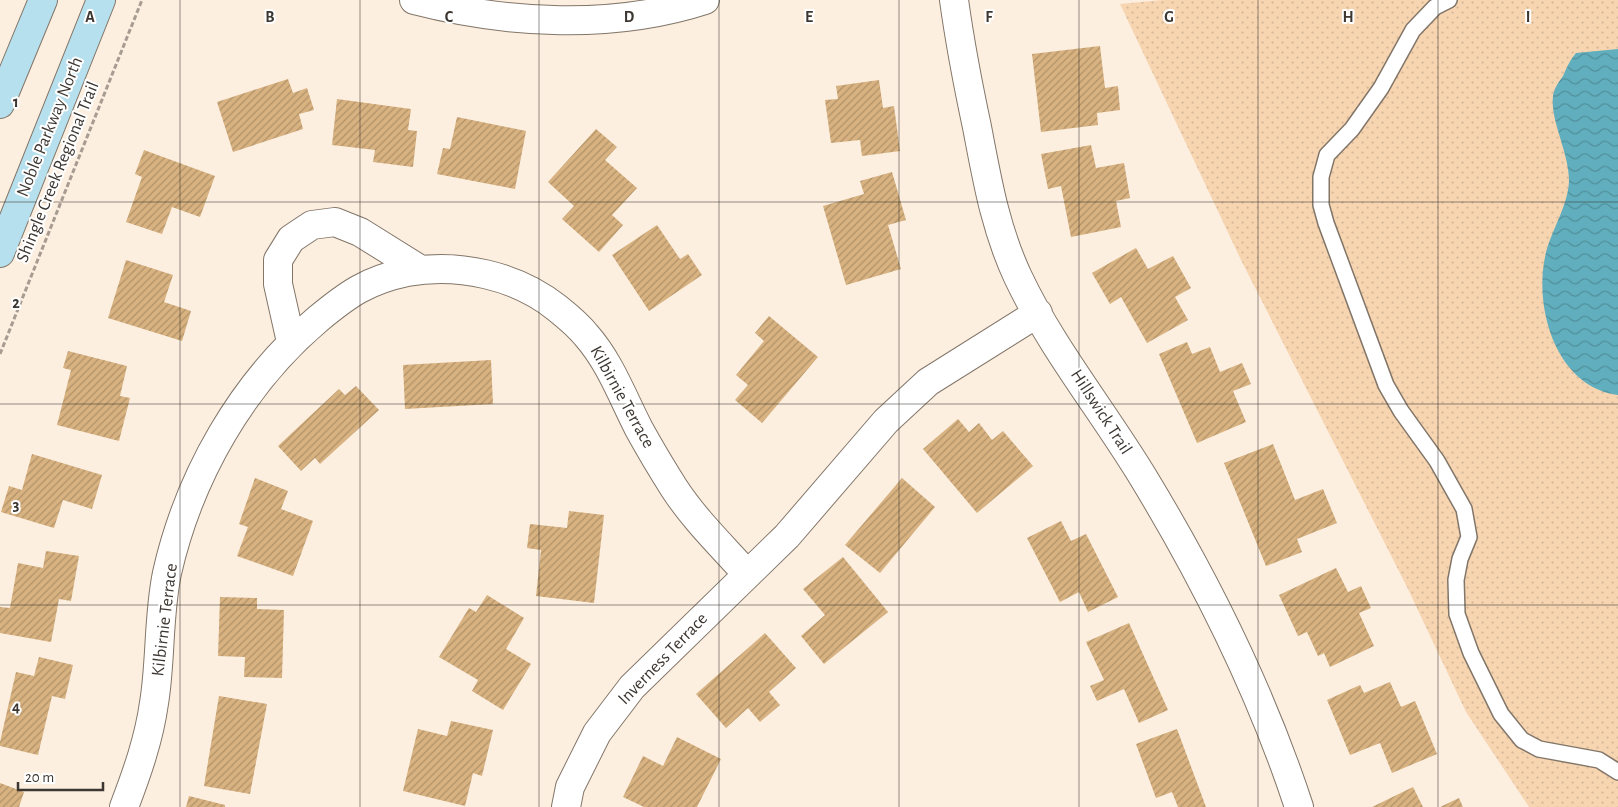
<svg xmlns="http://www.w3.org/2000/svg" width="1618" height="807" viewBox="0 0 1618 807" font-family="'Alegreya Sans',sans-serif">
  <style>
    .grass { fill: url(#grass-dots) }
    .water { fill: url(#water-waves) }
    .building { fill: url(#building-hatch) }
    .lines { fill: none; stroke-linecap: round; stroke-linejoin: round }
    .service-casing { stroke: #827669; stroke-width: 18 }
    .minor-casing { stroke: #827669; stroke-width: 30 }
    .tertiary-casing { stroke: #827669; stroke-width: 30 }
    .secondary-casing { stroke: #827669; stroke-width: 30 }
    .path { stroke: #a79c92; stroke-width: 3; stroke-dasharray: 5 2.5; stroke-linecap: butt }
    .service { stroke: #fff; stroke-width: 15 }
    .minor { stroke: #fff; stroke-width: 28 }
    .tertiary { stroke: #fff; stroke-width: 28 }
    .secondary { stroke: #b6e0ed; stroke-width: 28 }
    .grid { fill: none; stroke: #3d3732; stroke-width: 1; stroke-opacity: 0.55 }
    .labels { text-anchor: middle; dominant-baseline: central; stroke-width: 4; stroke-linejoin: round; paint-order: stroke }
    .street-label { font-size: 18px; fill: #3d3732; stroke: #fff }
    .grid-label { font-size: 16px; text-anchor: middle; font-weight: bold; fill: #3d3732; stroke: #fff; stroke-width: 4; stroke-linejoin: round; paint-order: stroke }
  </style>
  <defs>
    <pattern id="grass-dots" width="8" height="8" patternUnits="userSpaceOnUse" patternTransform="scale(1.25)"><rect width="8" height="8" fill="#f7d5b1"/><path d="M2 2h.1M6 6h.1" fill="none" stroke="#d5b799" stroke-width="1.8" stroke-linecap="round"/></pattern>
    <pattern id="water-waves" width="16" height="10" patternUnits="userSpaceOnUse" patternTransform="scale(1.25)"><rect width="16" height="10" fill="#61afbe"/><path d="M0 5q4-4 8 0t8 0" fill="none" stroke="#518f9b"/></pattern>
    <pattern id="building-hatch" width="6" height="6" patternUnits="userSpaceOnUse" patternTransform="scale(1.25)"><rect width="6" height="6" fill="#d8b280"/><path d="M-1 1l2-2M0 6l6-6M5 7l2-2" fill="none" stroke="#b09269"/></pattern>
  </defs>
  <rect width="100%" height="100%" fill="#fdefe0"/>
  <!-- grass -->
  <path class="grass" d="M1162,0H1618V807H1529L1466,712L1407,587L1241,260L1120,4Z"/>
  <!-- water -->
  <path class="water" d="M1618,49V395C1557,387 1534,310 1545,257C1550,232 1568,207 1569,181C1569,152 1550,121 1553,96C1554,88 1559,82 1563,76C1567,67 1570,60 1576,53Z"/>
  <!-- building -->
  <path class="building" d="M1100,46L1105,88L1118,86L1120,110L1097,113L1098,125L1041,132L1032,54Z
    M288,79L293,93L307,88L314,110L299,114L303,129L233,152L217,102Z
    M879,80L883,108L894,106L900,151L862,156L860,140L831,143L825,100L838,99L836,86Z
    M337,99L411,109L408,130L417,131L413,167L373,162L375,150L332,145Z
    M457,117L526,131L515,189L437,174L443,148L450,149Z
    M596,129L617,147L605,160L637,188L612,215L623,225L599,252L562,219L574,206L548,182Z
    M1091,145L1096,168L1124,163L1130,198L1116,201L1121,227L1071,237L1061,186L1048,189L1041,154Z
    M144,150L215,176L200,217L172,207L162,234L126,222L142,177L135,174Z
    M892,172L906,220L888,225L901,269L846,285L823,206L864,194L860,181Z
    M657,225L680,259L688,254L702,275L649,311L612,255Z
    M1136,248L1148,269L1173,256L1191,288L1175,297L1188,320L1147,343L1121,297L1110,304L1092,273Z
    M126,260L173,275L164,302L191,311L182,341L108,318Z
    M769,316L818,357L762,423L735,400L748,385L736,375L764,341L755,333Z
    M1187,342L1192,354L1210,347L1220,372L1242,363L1251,384L1233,391L1246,422L1197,443L1159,354Z
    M68,351L127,366L120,396L130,398L119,441L57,425L71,370L63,368Z
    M491,360L493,404L405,409L403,365Z
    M356,386L379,410L320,464L315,458L301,471L278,446L339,389L345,395Z
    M958,419L969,432L979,423L992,440L1003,431L1033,466L977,513L923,449Z
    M1273,444L1295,500L1323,489L1337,523L1297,539L1302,552L1266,566L1224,463Z
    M32,454L102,475L92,509L63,500L54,528L1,512L9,486L22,490Z
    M255,478L288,491L281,509L313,521L293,576L237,556L248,527L239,524Z
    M902,478L935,507L880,573L845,545Z
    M569,511L604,515L594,603L536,596L541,550L527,548L530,524L567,528Z
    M1061,521L1071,541L1086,534L1118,597L1088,612L1079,592L1060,602L1027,538Z
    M46,551L79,556L71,601L59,599L51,642L0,633V607L10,608L18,563L43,568Z
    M843,557L888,612L824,664L801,636L825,615L803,589Z
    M1336,568L1348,592L1361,586L1371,608L1359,613L1374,646L1330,667L1324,653L1318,656L1307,632L1298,636L1279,595Z
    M487,595L524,618L506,649L531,664L503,710L472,691L478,680L439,657L469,608L476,612Z
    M220,597L257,598V609L284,610L282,678L244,677L245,657L218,656Z
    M1129,623L1168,710L1139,723L1124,689L1097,701L1090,686L1104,680L1086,642Z
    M765,633L796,668L769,692L780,705L760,722L748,708L726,728L696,694Z
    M39,657L73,665L65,699L52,696L38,755L0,746V742L16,672L34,676Z
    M1390,682L1401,707L1415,701L1437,754L1392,773L1380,743L1350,755L1327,700L1360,685L1364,693Z
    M219,696L267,704L250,794L204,786Z
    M451,721L493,730L482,776L473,773L465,806L403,791L418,729L447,736Z
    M1177,729L1206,807H1178L1172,792L1156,798L1136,744Z
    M677,737L721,759L697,807H644L623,797L643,756L663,766Z
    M0,783L24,792L19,807H0Z
    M1413,787L1423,807H1372Z
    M189,796L225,805V807H186Z
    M1459,798L1463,807H1440Z"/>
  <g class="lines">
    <!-- service casing -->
    <g class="service-casing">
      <path id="service" d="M1449,0L1435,7L1413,30L1381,88L1352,129L1327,155L1321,177V205L1326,223L1386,385L1401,411L1437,461L1464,509L1469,537L1460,559L1456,580L1457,614L1471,653L1501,714L1522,740L1539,749L1599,760L1618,772"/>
    </g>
    <!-- minor casing -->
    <g class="minor-casing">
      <path id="minor" d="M954,0C960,43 968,85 977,127C987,179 995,228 1018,277C1051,347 1103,411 1143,477C1205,579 1262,694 1299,807
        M291,342L278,284V260L291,239L312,225L335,222L360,232L421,270
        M124,807C137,773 149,739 154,703C161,661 158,616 167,573C189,476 242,383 318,319C348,294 368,280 407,272C458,263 516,275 557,308C567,316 578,325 586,335C610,362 623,398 639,429C650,449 662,469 674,488C694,519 723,547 747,574
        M566,807L570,787L597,733L632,687L787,536L886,421L928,382L1038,313"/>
    </g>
    <!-- tertiary casing -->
    <g class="tertiary-casing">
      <path id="tertiary" d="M414,0C507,24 613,30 705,0"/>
    </g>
    <!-- secondary casing -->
    <g class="secondary-casing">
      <path id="secondary" d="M0,104L43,0
        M0,253L101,0"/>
    </g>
    <!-- path -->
    <path class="path" d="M0,354L142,0"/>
    <!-- service -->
    <use href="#service" class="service"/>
    <!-- minor -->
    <use href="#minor" class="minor"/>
    <!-- tertiary -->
    <use href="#tertiary" class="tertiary"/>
    <!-- secondary -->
    <use href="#secondary" class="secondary"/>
  </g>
  <!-- grid -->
  <path class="grid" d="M180,0V807M360,0V807M539,0V807M719,0V807M899,0V807M1079,0V807M1258,0V807M1438,0V807M0,202H1618M0,404H1618M0,605H1618"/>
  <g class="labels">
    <!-- street labels -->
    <g class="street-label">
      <text transform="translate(50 127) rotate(-68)">Noble Parkway North</text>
      <text transform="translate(58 172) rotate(-68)">Shingle Creek Regional Trail</text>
      <text transform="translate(622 397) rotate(61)">Kilbirnie Terrace</text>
      <text transform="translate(1101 412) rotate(57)">Hillswick Trail</text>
      <text transform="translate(165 620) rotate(-83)">Kilbirnie Terrace</text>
      <text transform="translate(663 659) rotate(-46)">Inverness Terrace</text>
    </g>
  </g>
  <g class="grid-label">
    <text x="90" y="22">A</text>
    <text x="270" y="22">B</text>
    <text x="449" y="22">C</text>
    <text x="629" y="22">D</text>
    <text x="809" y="22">E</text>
    <text x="989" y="22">F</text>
    <text x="1169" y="22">G</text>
    <text x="1348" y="22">H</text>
    <text x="1528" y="22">I</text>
    <text x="16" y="107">1</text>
    <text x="16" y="308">2</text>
    <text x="16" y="510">3</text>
    <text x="16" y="712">4</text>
  </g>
  <!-- scale -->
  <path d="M18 782v8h85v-8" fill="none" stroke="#3d3732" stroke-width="2.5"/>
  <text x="25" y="782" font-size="15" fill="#3d3732" stroke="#ffffff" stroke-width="4" paint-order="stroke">20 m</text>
</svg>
